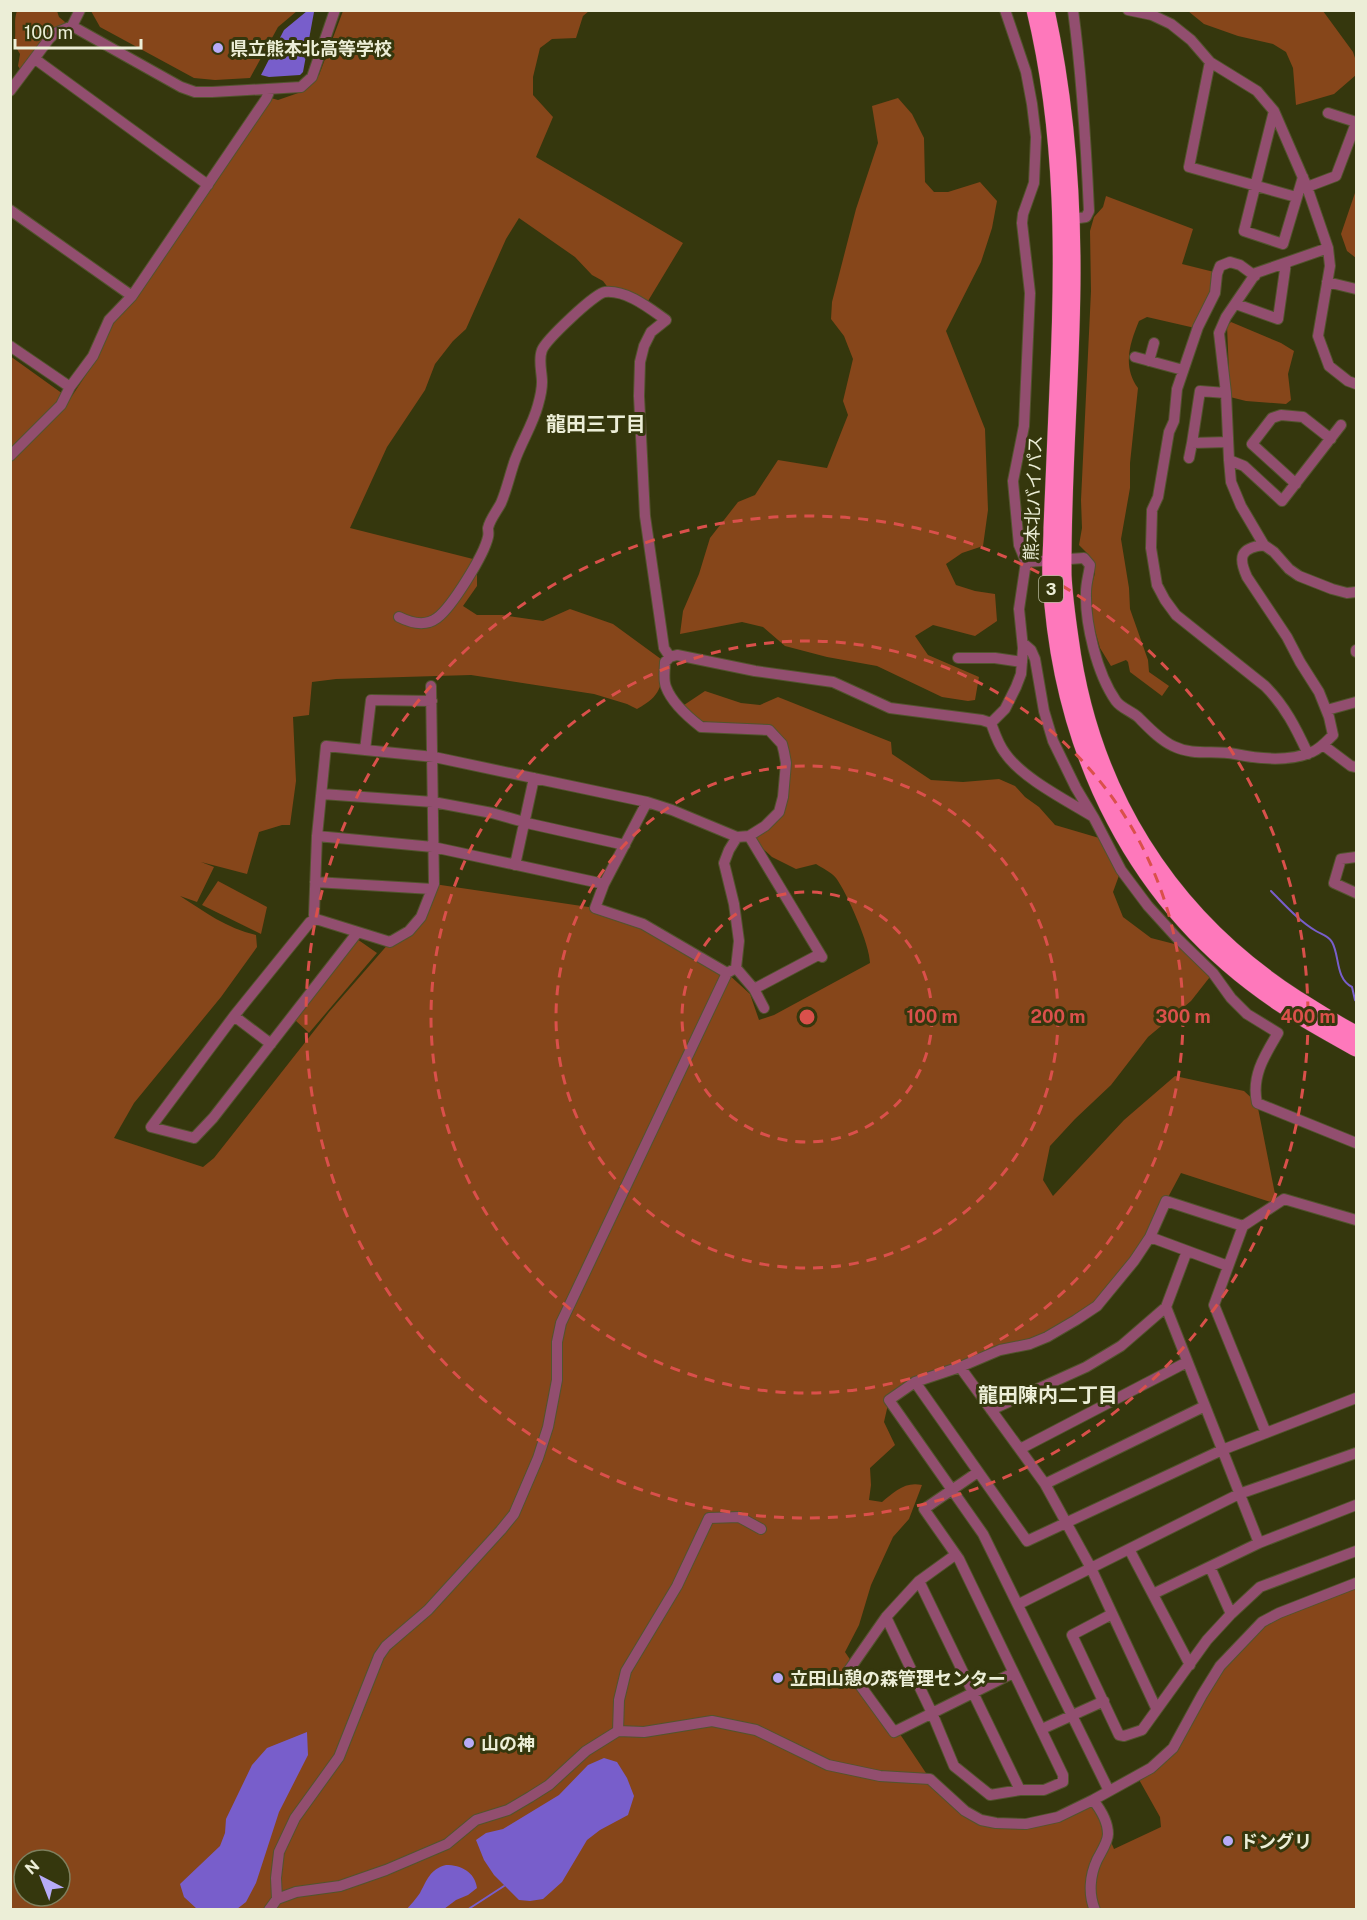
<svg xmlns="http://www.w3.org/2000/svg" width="1367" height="1920" viewBox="0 0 1367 1920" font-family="'Public Sans','Noto Sans JP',sans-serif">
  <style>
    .green { fill: #86461a; fill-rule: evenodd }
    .water { fill: #785ecb }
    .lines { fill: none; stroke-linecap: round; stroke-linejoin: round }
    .stream { stroke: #785ecb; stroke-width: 2 }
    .minor-casing { stroke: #52542d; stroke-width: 12 }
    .highway-casing { stroke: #52542d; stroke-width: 16 }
    .minor { stroke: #924e6f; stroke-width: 10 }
    .highway { stroke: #fe78bb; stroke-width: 15 }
    .ring { fill: none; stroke: #da504b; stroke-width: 3; stroke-dasharray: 10 8 }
    .poi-dot { fill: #b7abf7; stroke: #35370d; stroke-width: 2 }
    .labels { text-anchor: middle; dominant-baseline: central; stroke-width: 6; stroke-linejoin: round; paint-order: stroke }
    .shield { fill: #35370d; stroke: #b5b79a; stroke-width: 1.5 }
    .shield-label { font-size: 16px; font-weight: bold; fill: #eceed7 }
    .poi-label { font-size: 18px; font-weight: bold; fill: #eceed7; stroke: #35370d; text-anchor: start }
    .street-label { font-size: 18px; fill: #eceed7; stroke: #35370d }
    .neighbourhood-label { font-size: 20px; font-weight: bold; fill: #eceed7; stroke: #35370d }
    .centre { fill: #da504b; stroke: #35370d; stroke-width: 3 }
    .ring-label { font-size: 18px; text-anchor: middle; font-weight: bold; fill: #da504b; stroke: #35370d; stroke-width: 6; stroke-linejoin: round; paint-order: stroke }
  </style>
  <rect width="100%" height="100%" fill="#35370d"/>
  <!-- green -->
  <path class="green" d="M17,11H57L59,17L65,22L63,26L44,37L20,69L18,66L20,54L14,44C17,33 13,21 17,11Z
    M91,11H297L278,27L250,78L215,80L194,78L100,27Z
    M343,11H589L583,16L576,38L552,39L540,48L533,77V95L553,117L536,157L683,243L645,306L612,293L603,281L592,275L575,257L519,218L506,239L466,329L453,341L435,364L425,390L387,447L350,528L477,560V586L463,606L477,615H502L543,621L570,609L613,624L665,662C660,688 662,695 637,709L627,704L594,694L471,675L336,679L312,682L309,715L293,717L296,781L290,825H282L259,832L247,874L201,862L214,867L197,902L180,896C205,912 226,928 256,935L257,947L221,997L134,1103L114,1138L203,1167L214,1158L329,1012L390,942L409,931L434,884L595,908L627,917L727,973L750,994L759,1020L774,1015L870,963C870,945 847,893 836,878C831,872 822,868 816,864L796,869L772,857L749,836L779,812L784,752L769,730L692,720L684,705L705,691L741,703L760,705L778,697L891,742L892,754L931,780L963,782L999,779L1015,786L1025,797L1039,807L1055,825L1106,840L1121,870L1113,892L1123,917L1151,938L1186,947L1213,973L1191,1001L1148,1037L1111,1085L1075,1119L1050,1146L1043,1180L1053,1196L1124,1120L1175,1076L1244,1091L1257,1103L1277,1204L1181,1173L1134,1261L1076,1320L1000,1350L889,1400L884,1422L895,1445L870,1468L871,1485L869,1500L882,1502C894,1492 905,1481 922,1485L909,1519L893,1537L871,1585L859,1625L845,1652L930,1779L981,1820L1026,1824L1093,1800L1114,1849L1161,1827L1160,1817L1137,1776L1173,1749L1202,1695L1262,1622L1356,1583V1909H11L10,356L70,399L95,361L110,327L141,290L271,98L278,100L304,91L319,75ZM24,1860H60V1896H24Z
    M1188,11H1323L1353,52L1356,61V75L1334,94L1296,105L1293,68L1286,52L1273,44L1238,36L1204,24Z
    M898,98L912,114L924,138L925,182L934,192H948L980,182L997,201L992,228L981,262L946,331L985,429L988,510L983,546L962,553L946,564L956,585L975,591L995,594L997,621L975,636L933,625L915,636L928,655L979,677L975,700L968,701L942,697L877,666L827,657L785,646L763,627L742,622L680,634L683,611L699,574L710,538L738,502L755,495L778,460L827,468L848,415L843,401L853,359L844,336L831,319L832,302L856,209L878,143L872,106Z
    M1356,190V258L1347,251L1341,234Z
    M1106,196L1193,229L1182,264L1214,272L1211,299L1195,328L1147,317L1139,321C1130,343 1122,366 1138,388L1130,463V488L1121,539L1129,588L1130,609L1148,660L1149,672L1169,686L1162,696L1130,672L1128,662L1126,660L1111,666L1100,648L1093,623L1091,588L1095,573L1094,566L1089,555L1079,545L1082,528L1081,500L1091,291L1090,231L1094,217L1103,207Z
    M1231,322L1281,343L1294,351L1288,374L1291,400L1286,404L1246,401L1230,397L1227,326Z
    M218,881L267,907L261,934L202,905Z
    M357,939L377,953L309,1033L295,1020Z"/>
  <!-- water -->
  <path class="water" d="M307,11L314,12L303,72L300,75L269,77L261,75L284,30Z
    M307,1732L308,1755L279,1812L256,1883L246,1902L237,1909H197L184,1897L180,1884L220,1846L225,1833L226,1819L252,1765L267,1748Z
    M604,1758L617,1762L627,1778L634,1796L628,1815L600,1830L587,1840L562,1882L543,1899L530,1901L519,1900L494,1875L484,1860L476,1840L486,1833L503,1829L559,1795L588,1765Z
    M446,1865C461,1865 475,1872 477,1888L468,1895L456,1900L444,1909H407C411,1904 416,1899 420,1893C427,1880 430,1869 446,1865Z"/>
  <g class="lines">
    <!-- stream -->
    <path class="stream" d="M1271,891C1285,905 1299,921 1316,931C1321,934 1329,936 1332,942C1340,956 1335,978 1352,987L1355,1000L1356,1001
      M467,1910L504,1886"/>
    <!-- minor casing -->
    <g class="minor-casing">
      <path id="minor" d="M1128,10L1152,15L1171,24L1191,40L1210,62L1257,91L1274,111L1307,187L1328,248L1330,266L1318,336L1329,366L1348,381L1356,384
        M72,26L181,87L195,92H212L301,87L312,77L335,10
        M35,59L208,185
        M1210,62L1189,167L1296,197
        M10,91L49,39L55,33L72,26L80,10
        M1274,111L1244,231L1283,244L1303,177
        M1328,113L1356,122
        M1307,187L1336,176L1356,123
        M10,210L132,296
        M1072,219L1086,217L1089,211C1086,144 1082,77 1073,10
        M1328,248L1256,273L1226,317L1219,333L1226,393L1229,460L1231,482L1241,506L1264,545L1274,552L1289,569L1299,576L1332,589L1347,593L1356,592
        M1255,276L1240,265L1230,262L1220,266L1217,274L1215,293L1198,327L1177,389L1174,421L1169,432L1158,497L1152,510L1151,548L1157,585L1165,600L1176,615L1265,686C1285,706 1296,728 1308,754
        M1327,282L1356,289
        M1236,304L1278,319L1286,263
        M10,346L70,387
        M1135,357L1183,370
        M1149,361L1154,343
        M1226,393L1200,391L1192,443L1228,442
        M10,456L61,405L70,387L93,356L109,320L132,296L266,99L270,90
        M1189,458L1192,443
        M1229,460L1244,466L1282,501L1341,425
        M1296,484L1252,444L1272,418L1281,415L1303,417L1331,439
        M1026,562L1084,558L1090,565C1089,574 1086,583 1086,592C1085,624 1097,674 1116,701C1121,708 1131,711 1138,717C1148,727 1160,740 1173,746C1193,756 1214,750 1235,754C1259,759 1289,762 1312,752C1320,749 1327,741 1333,735L1329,717L1319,692L1300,662L1287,637L1247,577C1238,557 1240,548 1264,545
        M399,617C411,623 425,627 437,618C452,607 484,555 488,537C489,533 488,531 488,528C490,519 497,511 501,503C507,489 510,474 515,460C522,441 533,424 538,405C540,398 542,389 542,382C542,372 538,360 542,350C546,340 595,293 605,292C627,290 649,308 666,320L651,332L644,346L640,362L639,396L645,516L664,648L670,657
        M1023,643L1031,650L1035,659L1044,711L1053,741L1076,788L1094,818L1121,870L1148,906L1177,938L1213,973L1231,998L1247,1014L1278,1033C1265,1055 1251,1076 1257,1103L1356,1143
        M1356,650V652
        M958,658H995L1022,662
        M1327,710L1356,702
        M991,723L1005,709L1016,687L1021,674L1023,648L1019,609L1026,562L1019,545L1013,481L1024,426L1030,293L1022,223L1023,214L1034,183L1036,137L1032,104L1026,72L1005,10
        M991,723C995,734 998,744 1005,753C1022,778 1066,800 1092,816
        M1323,745L1351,766L1356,767
        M365,750L371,700L432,701
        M322,794L433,802L492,813L531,824L625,845
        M647,802L604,884L595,908L643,924L727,973
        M317,836L433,847L604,884
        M749,836L822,957
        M1356,857L1341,859L1334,883L1356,893
        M515,865L534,778
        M315,882L432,889
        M316,919L314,915L317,836L326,746L434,757L647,802L672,810L737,837L749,836L765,826L779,812L783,797L786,763L784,752L782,744L769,730L701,727C688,717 672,703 666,687C663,680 665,669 665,662L670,657L677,655L755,671L833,682L890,708L982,720L991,723
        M316,919L310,922L234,1016L151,1127L194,1138L213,1118L357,933
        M316,919L390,942L409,931L421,917L434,884L431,686
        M736,968L739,941L734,904L724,863L729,850L737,837
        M754,989L820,954
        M234,1016L271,1044
        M1150,1237L1228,1266
        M1166,1307L1259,1543
        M960,1367L1045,1484L1091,1568L1156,1708
        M915,1382L1027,1541L1222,1450L1356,1398
        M991,1410L1086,1367L1121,1346L1166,1307L1187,1251
        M1266,1433L1214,1305L1243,1226L1284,1199L1356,1220
        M1020,1449L1187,1362
        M1045,1484L1205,1406
        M1129,1549L1190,1665
        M955,1555L919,1581L886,1617L849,1670L894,1732L1013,1673
        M1210,1567L1231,1614
        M919,1581L1020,1790
        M1153,1594L1259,1543L1356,1505
        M1019,1604L1239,1494L1356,1453
        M1112,1614L1072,1635L1119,1735L1124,1736L1142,1730L1207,1640L1231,1614L1260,1587L1356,1551
        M886,1617L932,1713L954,1766L990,1795L1020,1790H1044L1063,1782V1775L959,1559L924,1509L978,1472
        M1042,1729L1104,1701
        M618,1731L619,1700L626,1671L677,1586L709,1518L739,1517L761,1529
        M1109,1791L983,1534L889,1400L915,1382L960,1367L1000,1350L1030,1344L1047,1337L1076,1320L1097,1306L1134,1261L1150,1237L1166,1201L1243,1226
        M1093,1800C1101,1810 1108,1821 1108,1834C1108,1842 1101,1852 1097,1860C1090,1875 1088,1894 1095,1910
        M277,1899L276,1878L279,1852L295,1818L339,1757L379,1656L386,1646L428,1610L501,1530L514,1514L538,1458L548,1427L557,1380V1342L561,1323L727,973L736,968L754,989L764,1008
        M269,1910L277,1899L296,1892L340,1886L386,1870L447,1844L476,1820L508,1810L530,1797L549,1785L586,1751L618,1731L644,1732L712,1721L756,1730L828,1765L880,1776L930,1779L965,1811L981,1820L996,1823L1026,1824L1058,1817L1093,1800L1151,1768L1173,1748L1202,1695L1220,1666L1262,1622L1279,1613L1356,1583"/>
    </g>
    <!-- highway casing -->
    <g class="highway-casing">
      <path id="highway" d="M1034,10C1064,134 1063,262 1057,388C1055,435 1053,481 1051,528C1051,545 1049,563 1050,580C1060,752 1134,908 1281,1005C1305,1021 1331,1035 1356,1049
        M1047,10C1066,97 1073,184 1073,272C1073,373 1063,474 1064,575C1065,596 1068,617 1071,638C1091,789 1168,915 1297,998C1316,1010 1336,1023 1356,1033"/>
    </g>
    <!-- minor -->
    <use href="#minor" class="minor"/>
    <!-- highway -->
    <use href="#highway" class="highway"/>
  </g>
  <!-- distance rings -->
  <g class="ring">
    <circle cx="807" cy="1017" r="125"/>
    <circle cx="807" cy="1017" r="251"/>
    <circle cx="807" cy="1017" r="376"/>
    <circle cx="807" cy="1017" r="501"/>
  </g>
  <!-- markers -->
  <g class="poi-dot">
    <circle cx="218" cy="48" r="6"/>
    <circle cx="778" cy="1678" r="6"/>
    <circle cx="469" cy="1743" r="6"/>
    <circle cx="1228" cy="1841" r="6"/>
  </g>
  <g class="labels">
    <!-- shield labels -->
    <rect class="shield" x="1039" y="576" width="24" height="26" rx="4.5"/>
    <g class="shield-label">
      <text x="1051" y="589">3</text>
    </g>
    <!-- poi labels -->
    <g class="poi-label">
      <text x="230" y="48">県立熊本北高等学校</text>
      <text x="790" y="1678">立田山憩の森管理センター</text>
      <text x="481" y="1743">山の神</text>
      <text x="1240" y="1841">ドングリ</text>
    </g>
    <!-- street labels -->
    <g class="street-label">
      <text transform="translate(1033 498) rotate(-88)">熊本北バイパス</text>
    </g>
    <!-- neighbourhood labels -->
    <g class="neighbourhood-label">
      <text x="596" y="424">龍田三丁目</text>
      <text x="1048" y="1395">龍田陳内二丁目</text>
    </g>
  </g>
  <circle cx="807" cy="1017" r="9" class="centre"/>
  <g class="ring-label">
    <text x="932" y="1023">100 m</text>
    <text x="1058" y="1023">200 m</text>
    <text x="1183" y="1023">300 m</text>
    <text x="1308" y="1023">400 m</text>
  </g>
  <!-- border -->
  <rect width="1367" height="1920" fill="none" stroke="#eceed7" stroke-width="24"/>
  <!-- north arrow -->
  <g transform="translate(42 1878) rotate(318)"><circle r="28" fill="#35370d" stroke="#7e805e" stroke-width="1.5"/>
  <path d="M0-4.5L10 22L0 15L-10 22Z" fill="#b7abf7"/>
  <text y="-9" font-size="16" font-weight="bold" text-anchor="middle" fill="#eceed7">N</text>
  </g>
  <!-- scale -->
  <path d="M15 39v9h126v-9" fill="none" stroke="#eceed7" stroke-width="3"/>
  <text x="24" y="39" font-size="18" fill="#eceed7" stroke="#35370d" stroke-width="4.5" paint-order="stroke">100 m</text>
</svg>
